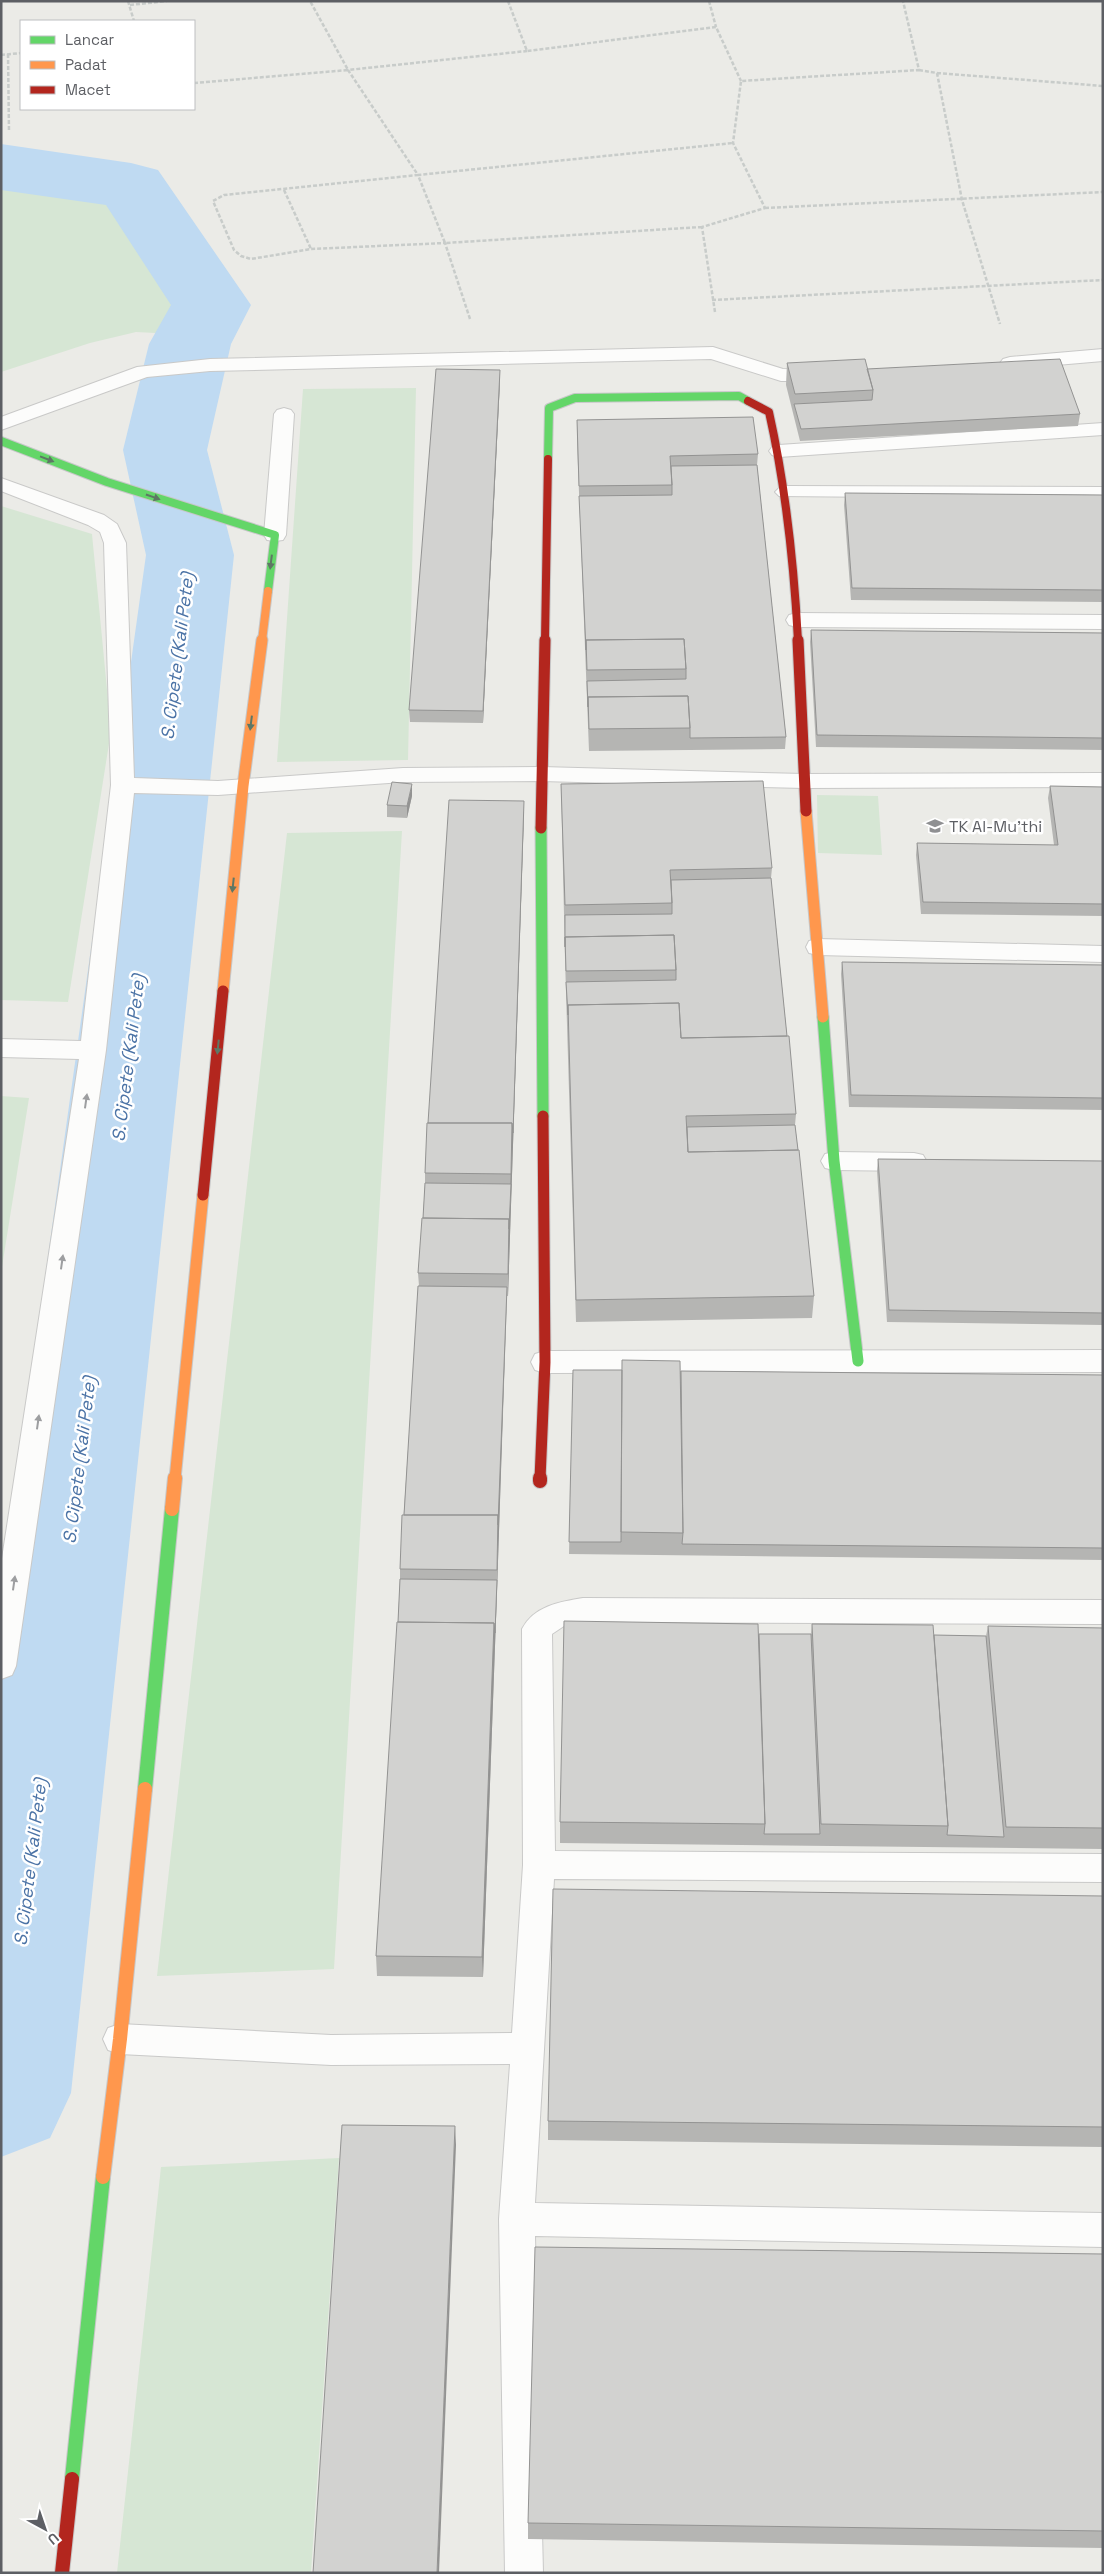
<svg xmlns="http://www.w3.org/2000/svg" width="1104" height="2574" viewBox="0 0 1104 2574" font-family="'Space Grotesk',sans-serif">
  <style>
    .green { fill: #d6e6d4 }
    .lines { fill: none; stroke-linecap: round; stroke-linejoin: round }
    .river { fill: #bfdaf2; fill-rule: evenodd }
    .street-casing { stroke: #c9c9c8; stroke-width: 2 }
    .fast-far2-casing { stroke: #c7c7c8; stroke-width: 10 }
    .fast-far1-casing { stroke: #c7c7c8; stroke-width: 13 }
    .fast-casing { stroke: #c7c7c8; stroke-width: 16 }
    .slow-far2-casing { stroke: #c7c7c8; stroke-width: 10 }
    .slow-far1-casing { stroke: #c7c7c8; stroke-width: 13 }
    .slow-casing { stroke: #c7c7c8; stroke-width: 16 }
    .jam-far2-casing { stroke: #c7c7c8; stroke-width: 10 }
    .jam-far1-casing { stroke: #c7c7c8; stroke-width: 13 }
    .jam-casing { stroke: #c7c7c8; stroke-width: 16 }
    .path { stroke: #c8ccca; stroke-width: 2.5; stroke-dasharray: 4 2; stroke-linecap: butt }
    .street { fill: #fcfcfb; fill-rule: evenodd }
    .fast-far2 { stroke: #63d668; stroke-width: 8 }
    .fast-far1 { stroke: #63d668; stroke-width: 11 }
    .fast { stroke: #63d668; stroke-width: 14 }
    .slow-far2 { stroke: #ff974d; stroke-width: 8 }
    .slow-far1 { stroke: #ff974d; stroke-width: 11 }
    .slow { stroke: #ff974d; stroke-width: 14 }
    .jam-far2 { stroke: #b3261e; stroke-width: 8 }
    .jam-far1 { stroke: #b3261e; stroke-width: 11 }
    .jam { stroke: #b3261e; stroke-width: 14 }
    .wall { fill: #b5b5b3 }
    .shaded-wall { fill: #939392 }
    .building { fill: #d2d2d0; stroke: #939392 }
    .oneway { fill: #5e7765 }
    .oneway2 { fill: #9d9ea0 }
    .labels { text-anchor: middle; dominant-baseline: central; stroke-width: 5; stroke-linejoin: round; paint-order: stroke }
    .poi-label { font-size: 16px; fill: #5d5f64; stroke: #fff; text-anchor: start }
    .water-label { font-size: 18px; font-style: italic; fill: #4b73a6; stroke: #fff }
  </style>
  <rect width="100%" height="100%" fill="#ebebe7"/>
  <!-- green -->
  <path class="green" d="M1,177L119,192L197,308L175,334L136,332L90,343L1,372Z
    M416,388L408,760L277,762L303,389Z
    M1,506L92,534L111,731L68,1002L1,1000Z
    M817,795L878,796L882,855L818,853Z
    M402,831L334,1969L157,1976L287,833Z
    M1,1096L29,1098L1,1273Z
    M339,2158L311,2573H117L161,2167Z"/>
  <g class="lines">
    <!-- river -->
    <path class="river" d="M1,144L131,163L158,170L251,305L231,344L207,450L234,555L71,2093L50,2138L1,2157V1592L146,555L123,450L149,344L171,305L106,205L1,190Z"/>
    <!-- street casing -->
    <g class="street-casing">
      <path id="street" d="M713,347L783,369L832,371L835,375L832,379L825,381H781L711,359L210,371L147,377L1,430V417L137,367L210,359Z
        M1103,349V361L1010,369L1003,367L1000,363L1003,359L1010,357Z
        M284,408L291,410L294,414L286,535L283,540L275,541L267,540L264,535L274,414L277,410Z
        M1103,423V435L779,457L772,455L769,451L772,447L779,445Z
        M1,478L104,515L117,524L126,543L134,778L218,781L403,768L541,767L804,774L1103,773V787L804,788L541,781L403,782L218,795L134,793L106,1050L16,1666L12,1675L1,1679V1565L79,1059L1,1057V1039L81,1041L111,785L104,543L100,532L88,525L1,491Z
        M786,486L1103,487V499L779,496L775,492L779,488Z
        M797,613L1103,615V629L797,627L789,625L786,620L789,615Z
        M818,939L1103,946V962L818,955L809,953L806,947L809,941Z
        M834,1152L914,1153L923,1155L927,1162L923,1169L914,1171L834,1170L825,1168L821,1161L825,1154Z
        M1103,1350V1372L545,1373L535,1370L531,1362L535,1354L545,1351Z
        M583,1598L1103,1600V1624L583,1622L564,1626L552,1634L555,1851L1103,1854V1882L554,1879L535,2203L1103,2213V2247L535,2236L543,2573H505L499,2219L510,2064L331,2065L120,2054L108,2050L103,2039L108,2028L120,2024L331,2035L512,2033L523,1865L522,1629C534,1606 559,1602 583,1598Z"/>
    </g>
    <!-- fast-far2 casing -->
    <g class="fast-far2-casing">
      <path id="fast-far2" d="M1,441L107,482L275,535L268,591
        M548,459L549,408L575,398L739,396L748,401"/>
    </g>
    <!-- fast-far1 casing -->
    <g class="fast-far1-casing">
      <path id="fast-far1" d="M541,828L543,1116
        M823,1017L834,1161L858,1361"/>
    </g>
    <!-- fast casing -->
    <g class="fast-casing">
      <path id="fast" d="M145,1789L172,1509
        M72,2479L103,2177"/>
    </g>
    <!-- slow-far2 casing -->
    <g class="slow-far2-casing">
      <path id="slow-far2" d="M262,641L268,591"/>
    </g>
    <!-- slow-far1 casing -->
    <g class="slow-far1-casing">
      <path id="slow-far1" d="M806,811L823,1017
        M223,991L243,786L262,640
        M175,1479L203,1195"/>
    </g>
    <!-- slow casing -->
    <g class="slow-casing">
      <path id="slow" d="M172,1509L175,1478
        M103,2177L120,2039L145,1789"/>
    </g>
    <!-- jam-far2 casing -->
    <g class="jam-far2-casing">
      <path id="jam-far2" d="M748,401L769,412C786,488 794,564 798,641
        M545,641L548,459"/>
    </g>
    <!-- jam-far1 casing -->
    <g class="jam-far1-casing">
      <path id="jam-far1" d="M798,640L806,811
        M541,828L545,640
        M203,1195L223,991
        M540,1479L545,1362L543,1116"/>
    </g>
    <!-- jam casing -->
    <g class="jam-casing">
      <path id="jam" d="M540,1481V1478
        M62,2573L72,2479"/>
    </g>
    <!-- path -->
    <path class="path" d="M128,1L134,21
      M508,1L527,51L716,27L741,81
      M709,1L716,27
      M130,5L167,1
      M8,54L9,132
      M1,55L21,53
      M919,70L937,73L962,200L1000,324
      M937,73L1103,86
      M194,83L348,70L310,1
      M284,190L311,249
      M765,208L1103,192
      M702,227L445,243L418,175L733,143
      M712,300L1103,280
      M715,312L702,227L765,208L733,143L741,81L919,70L903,1
      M470,319L445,243L311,249L251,259L241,256L234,250L213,201L224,195L418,175L348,70L527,51"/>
    <!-- street -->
    <use href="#street" class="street"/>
    <!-- fast-far2 -->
    <use href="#fast-far2" class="fast-far2"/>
    <!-- fast-far1 -->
    <use href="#fast-far1" class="fast-far1"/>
    <!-- fast -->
    <use href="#fast" class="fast"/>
    <!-- slow-far2 -->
    <use href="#slow-far2" class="slow-far2"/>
    <!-- slow-far1 -->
    <use href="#slow-far1" class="slow-far1"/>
    <!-- slow -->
    <use href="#slow" class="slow"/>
    <!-- jam-far2 -->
    <use href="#jam-far2" class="jam-far2"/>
    <!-- jam-far1 -->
    <use href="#jam-far1" class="jam-far1"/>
    <!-- jam -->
    <use href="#jam" class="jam"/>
  </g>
  <!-- wall -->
  <path class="wall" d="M787,363L867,369L1080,414L1078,426L800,441L786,385Z
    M500,381L483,723L410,722L409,710Z
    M577,420L758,454L757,465L786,737L785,749L589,751L577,441Z
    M845,493L1103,495V602L851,600L844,505Z
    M811,630L1103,633V750L816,747L810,642Z
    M561,784L772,868L771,878L787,1036L796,1114L795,1125L798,1150L814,1296L812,1318L576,1322L565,959Z
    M1050,786L1103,787V916L921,914L916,855L917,843L1054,845L1048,798Z
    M412,796L407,818L387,817V805Z
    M524,813L508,1296H507L497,1591L483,1977L377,1976L376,1956L398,1622L400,1579V1569L419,1286L418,1273L423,1218L425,1183V1173L428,1123Z
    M842,962L1103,965V1110L849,1107L841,974Z
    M878,1159L1103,1161V1325L887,1322L877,1171Z
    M573,1370L1103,1375V1560L569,1554Z
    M812,1624L934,1635L986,1636L988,1626L1103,1628V1849L560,1843V1822L759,1634H811Z
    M1103,1896V2147L548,2140V2121Z
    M1103,2254V2548L528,2539V2523Z"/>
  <!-- shaded-wall -->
  <path class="shaded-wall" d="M500,370V381L483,723V711Z
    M412,784V796L407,818V806Z
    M524,801V813L508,1296V1274L509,1219Z
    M507,1287L497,1591L483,1977L482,1957L494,1623L497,1580L498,1515Z
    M455,2126L456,2145L439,2573H437Z"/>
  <!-- building -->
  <path class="building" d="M865,359L873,390L795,394L787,363Z
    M1060,359L1080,414L801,429L794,404L872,400L873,390L867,369Z
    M436,369L500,370L483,711L409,710Z
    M753,417L758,454L670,456L672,485L579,486L577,420Z
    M757,465L786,737L690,738V728L688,696L588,697V707L587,681L686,679V669L684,639L586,640V650L579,496L672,495V485L671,466Z
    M845,493L1103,495V590L852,588Z
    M811,630L1103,633V738L817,735Z
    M684,639L686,669L587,670L586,640Z
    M688,696L690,728L589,729L588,697Z
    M763,781L772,868L670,870L672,903L565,905L561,784Z
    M392,782L412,784L407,806L387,805Z
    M1050,786L1103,787V904L923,902L917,843L1058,845Z
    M449,800L524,801L513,1133L512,1123H428Z
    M771,878L787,1036L681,1038L679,1003L568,1005V1015L566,982L676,980V970L674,935L565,937V947V915L672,914V903L671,880Z
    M674,935L676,970L566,971L565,937Z
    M842,962L1103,965V1098L851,1095Z
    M679,1003L681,1038L789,1036L796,1114L686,1116L688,1152L799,1150L814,1296L576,1300L568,1005Z
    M427,1123H512L511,1174L425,1173Z
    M795,1125L798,1150L688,1152L687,1127Z
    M878,1159L1103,1161V1313L889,1310Z
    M425,1183L511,1184L509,1229V1219L423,1218Z
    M422,1218L509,1219L508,1274L418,1273Z
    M418,1286L507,1287L498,1525V1515H404Z
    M622,1360L680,1361L683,1533L621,1532Z
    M573,1370H622L621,1542H569Z
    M681,1371L1103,1375V1548L682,1544L683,1533Z
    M402,1515H498L497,1570L400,1569Z
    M400,1579L497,1580L495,1633L494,1623L398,1622Z
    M564,1621L758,1624L765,1824L560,1822Z
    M397,1622L494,1623L482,1957L376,1956Z
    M812,1624L933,1625L948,1826L821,1824Z
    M988,1626L1103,1628V1828L1006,1827Z
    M759,1634H811L820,1834H764L765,1824Z
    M934,1635L986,1636L1004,1837L947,1835L948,1826Z
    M553,1889L1103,1896V2127L548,2121Z
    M342,2125L455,2126L437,2573H313Z
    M535,2247L1103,2254V2531L528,2523Z"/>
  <!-- one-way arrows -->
  <defs><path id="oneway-solid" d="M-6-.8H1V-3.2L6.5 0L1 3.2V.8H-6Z" transform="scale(1.25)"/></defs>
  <g class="oneway">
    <use href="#oneway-solid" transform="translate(47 459) rotate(21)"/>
    <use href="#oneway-solid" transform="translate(153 497) rotate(19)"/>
    <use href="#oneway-solid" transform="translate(271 562) rotate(97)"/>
    <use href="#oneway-solid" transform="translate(251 723) rotate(97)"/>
    <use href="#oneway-solid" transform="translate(233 885) rotate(96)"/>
    <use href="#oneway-solid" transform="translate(218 1047) rotate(96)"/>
  </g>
  <g class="oneway2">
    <use href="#oneway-solid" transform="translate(86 1101) rotate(-82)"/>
    <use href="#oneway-solid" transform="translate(62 1262) rotate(-82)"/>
    <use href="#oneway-solid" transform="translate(38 1422) rotate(-82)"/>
    <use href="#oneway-solid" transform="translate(14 1583) rotate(-82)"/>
  </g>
  <!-- icons -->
  <defs>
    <g id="school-bare" transform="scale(1.35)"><path d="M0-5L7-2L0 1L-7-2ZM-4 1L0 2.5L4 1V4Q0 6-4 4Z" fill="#8f9092" stroke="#fff" stroke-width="2.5" paint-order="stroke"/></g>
  </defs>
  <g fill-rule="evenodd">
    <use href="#school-bare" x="935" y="826"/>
  </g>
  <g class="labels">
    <!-- poi labels -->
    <g class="poi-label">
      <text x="949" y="826">TK Al-Mu'thi</text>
    </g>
    <!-- water labels -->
    <g class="water-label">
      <text transform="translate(177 656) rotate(-83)">S. Cipete (Kali Pete)</text>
      <text transform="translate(128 1058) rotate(-83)">S. Cipete (Kali Pete)</text>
      <text transform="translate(79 1460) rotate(-83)">S. Cipete (Kali Pete)</text>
      <text transform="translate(30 1862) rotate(-83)">S. Cipete (Kali Pete)</text>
    </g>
  </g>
  <!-- border -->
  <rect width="1104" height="2574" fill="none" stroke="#5d5f64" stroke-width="5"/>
  <!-- legend -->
  <rect x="20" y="20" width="175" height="90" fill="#ffffff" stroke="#bebfc1"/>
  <rect x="30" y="36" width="25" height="8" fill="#63d668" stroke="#bebfc1"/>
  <text x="65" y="45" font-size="15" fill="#5d5f64">Lancar</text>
  <rect x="30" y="61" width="25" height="8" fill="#ff974d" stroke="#bebfc1"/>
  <text x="65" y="70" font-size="15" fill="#5d5f64">Padat</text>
  <rect x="30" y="86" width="25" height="8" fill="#b3261e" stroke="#bebfc1"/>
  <text x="65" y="95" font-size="15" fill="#5d5f64">Macet</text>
  <!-- north arrow -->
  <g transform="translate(45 2529) rotate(140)" stroke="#ffffff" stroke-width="4" paint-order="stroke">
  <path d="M0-4L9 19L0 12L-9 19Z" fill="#5d5f64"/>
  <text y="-8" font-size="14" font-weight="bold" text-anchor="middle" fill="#5d5f64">U</text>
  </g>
</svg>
